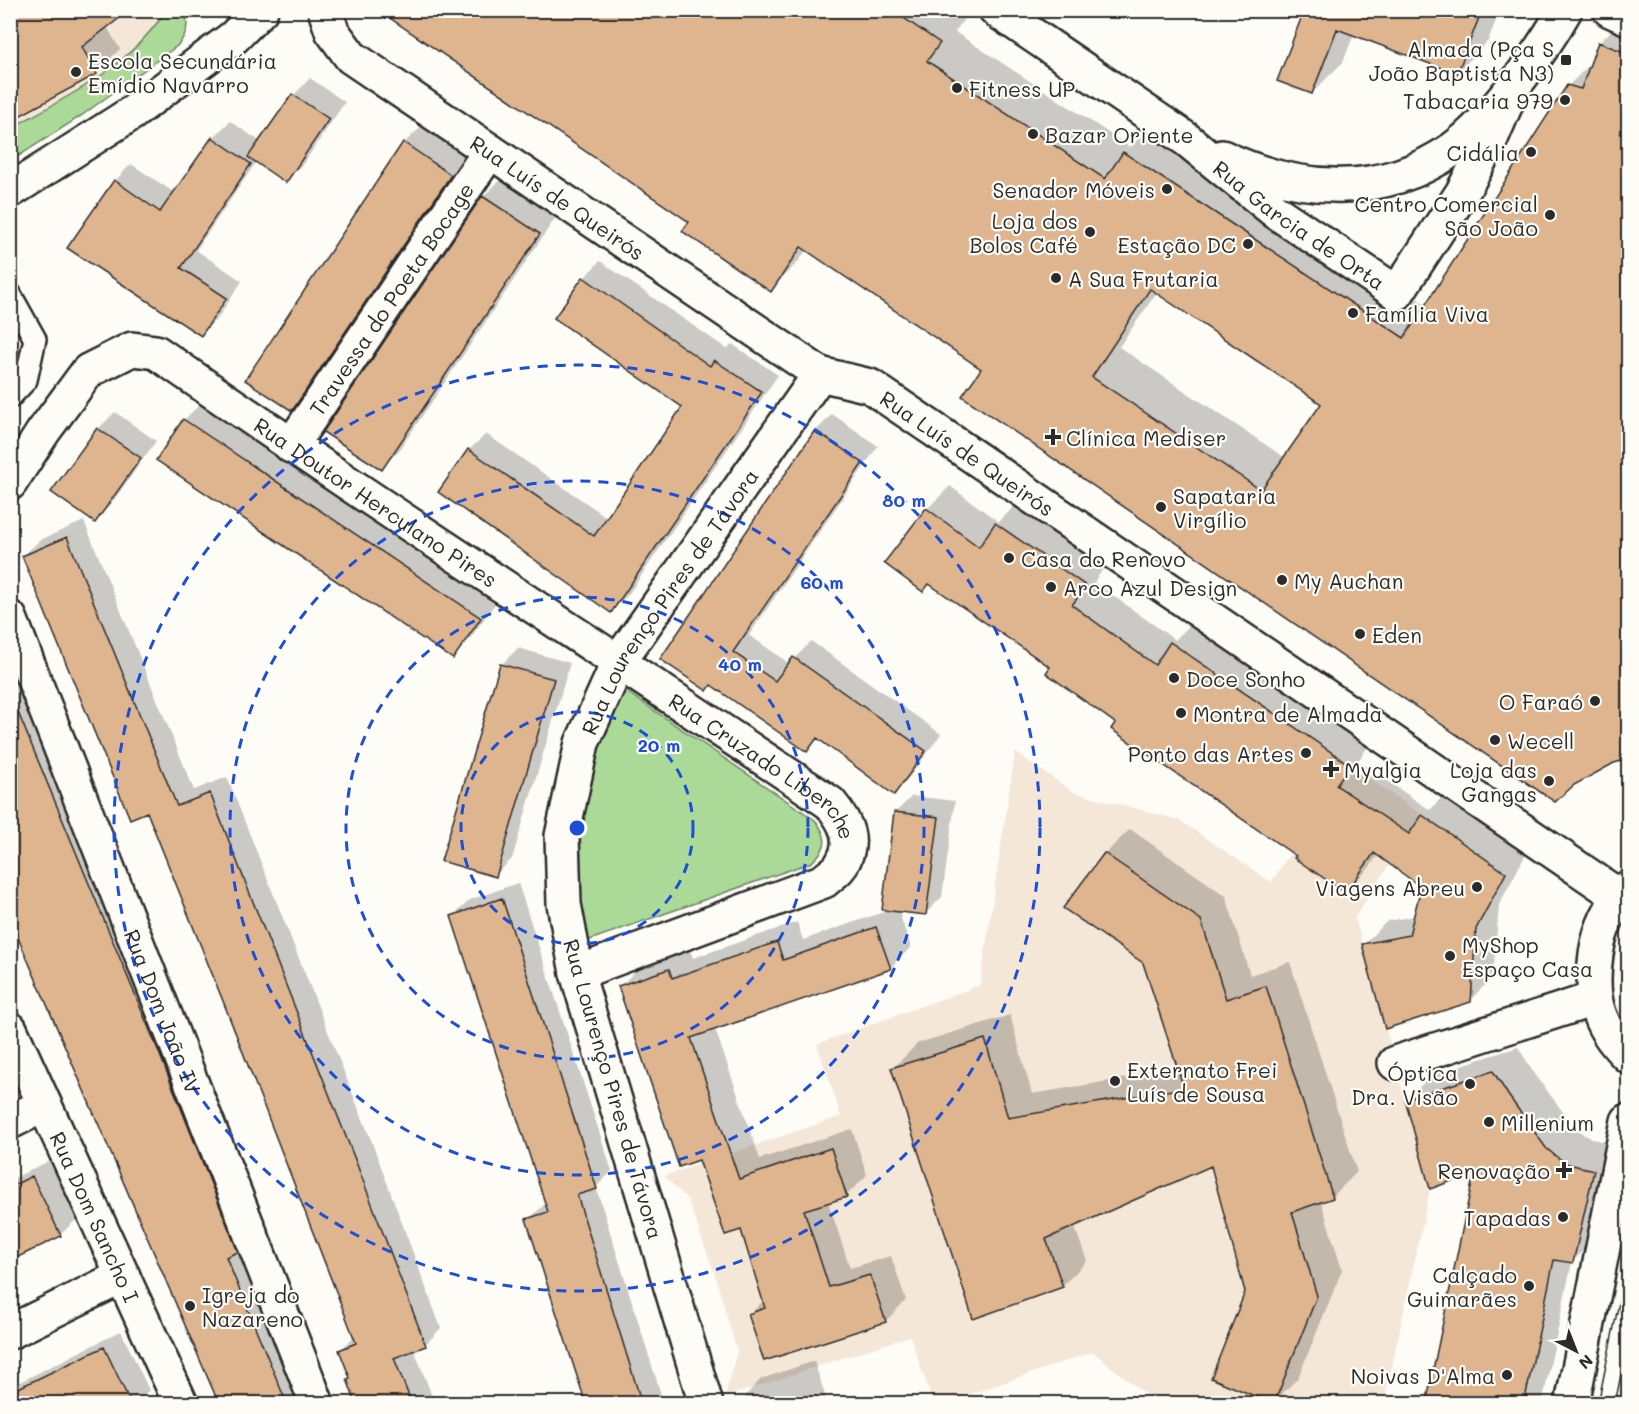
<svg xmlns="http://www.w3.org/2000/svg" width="1639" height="1414" viewBox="0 0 1639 1414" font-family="Mali,sans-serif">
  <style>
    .built { fill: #f4e7d8 }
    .green { fill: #abd998; stroke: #6b8262; stroke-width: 1.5 }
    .shadow { fill: #0003; fill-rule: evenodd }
    .building { fill: #deb58f; stroke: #2b2b2b; stroke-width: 1.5; fill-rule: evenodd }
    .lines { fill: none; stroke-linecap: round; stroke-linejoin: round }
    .service-casing { stroke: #2b2b2b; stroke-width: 26 }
    .pedestrian-casing { stroke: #2b2b2b; stroke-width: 38 }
    .minor-casing { stroke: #2b2b2b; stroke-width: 38 }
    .secondary-casing { stroke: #2b2b2b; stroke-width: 38 }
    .service { stroke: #fdfcf7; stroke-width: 21 }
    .pedestrian { stroke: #fdfcf7; stroke-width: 33 }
    .minor { stroke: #fdfcf7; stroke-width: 33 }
    .secondary { stroke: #fdfcf7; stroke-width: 33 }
    .tram { stroke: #2b2b2b; stroke-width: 1.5 }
    .ring { fill: none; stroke: #1d4ed8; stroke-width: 3; stroke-dasharray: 10 8 }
    .poi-dot { fill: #2b2b2b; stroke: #fdfcf7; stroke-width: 2 }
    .labels { text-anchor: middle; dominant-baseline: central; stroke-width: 4.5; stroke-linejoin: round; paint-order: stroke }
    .poi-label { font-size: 21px; fill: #2b2b2b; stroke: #fdfcf7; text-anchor: start }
    .street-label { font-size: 21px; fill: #2b2b2b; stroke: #fdfcf7 }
    .centre { fill: #1d4ed8; stroke: #fdfcf7; stroke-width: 3 }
    .ring-label { font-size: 18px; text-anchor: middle; font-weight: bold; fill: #1d4ed8; stroke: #fdfcf7; stroke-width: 4.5; stroke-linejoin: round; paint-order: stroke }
  </style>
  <rect width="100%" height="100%" fill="#fdfcf7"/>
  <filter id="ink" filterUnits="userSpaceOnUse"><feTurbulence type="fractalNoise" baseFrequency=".0167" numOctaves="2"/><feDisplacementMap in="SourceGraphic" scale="12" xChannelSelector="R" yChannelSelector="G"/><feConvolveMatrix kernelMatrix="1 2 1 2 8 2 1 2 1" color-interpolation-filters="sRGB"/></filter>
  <g filter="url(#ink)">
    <!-- built -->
    <path class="built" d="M10,11H184L188,25L183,39L162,57L81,116L11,161Z
      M1015,752L1073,792L1179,820L1271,882L1350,765L1422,815L1355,917L1430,1189L1384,1403H1156L1093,1352L944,1403H933L910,1336L725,1397L737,1351L714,1272L688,1200L664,1176L841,1116L817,1044L980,985Z"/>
    <!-- green -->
    <path class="green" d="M166,11H184C190,24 187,35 177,46L81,116L11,161V128C72,94 124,71 166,11Z
      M621,688L815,820C829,838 828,847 812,862L581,943L573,838L593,745Z"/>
    <!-- shadow -->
    <path class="shadow" d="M10,10H124L106,25L120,49L96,72L10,120Z
      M381,10H964L968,13L955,32L1130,147L1153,124L1427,305L1568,86L1592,62L1599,43L1628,14V757L983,369L807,249L799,261L770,290L691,222ZM1157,292L1323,404L1284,457L1119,347Z
      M1293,10H1500L1488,41L1457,73L1354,34L1343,62L1312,93L1305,15Z
      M310,78L345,102L303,164L286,181L257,161L196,250L242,281L218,318L201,334L115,181L131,164L175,193L213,138L230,121L261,142L294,95Z
      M421,127L466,158L308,392L292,409L404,143Z
      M500,180L556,217L398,452L381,468L483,197Z
      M600,261L727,349L732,344L778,375L628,595L611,611L469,450L486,434L608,518L684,407L584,278Z
      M10,297L23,322L10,334Z
      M201,403L497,601L469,640L453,657L158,459L184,420Z
      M115,412L156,441L111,504L95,521L53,492L98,429Z
      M832,414L878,446L749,635L790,664L811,641L941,734L910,776L894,793L819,738L807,750L712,684L816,431Z
      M950,486L999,522L1019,501L1108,562L1094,582L1175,640L1195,620L1372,741L1358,761L1430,810L1446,793L1528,850L1499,905L1493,977L1470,1000L1364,944L1387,921L1415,916L1423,886L1378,855L1369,868L1346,891L1117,722L1052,667L930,583L923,590L886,563L927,509Z
      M84,521L194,790L227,777L373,1145L441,1328L425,1345L414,1349L435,1404H358L349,1379L351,1377L341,1350L354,1336L261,1093L148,810L23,556L40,540Z
      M13,599L185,1022L326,1404H220L10,916V600Z
      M518,648L570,663L512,859L495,875L443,860L502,664Z
      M912,796L955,801L942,897L925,914L898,910L911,947L890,968L715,1029L760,1159L852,1129L867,1175L846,1196L828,1201L850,1268L891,1256L906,1300L886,1321L750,1314L764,1300L742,1228L700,1158L620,986L641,966L690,950L693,958L797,922L803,940L892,909L896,812Z
      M1130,829L1226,896L1250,975L1290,962L1357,1172L1332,1197L1321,1201L1342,1270L1298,1378L1273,1403L1247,1292L1212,1164L1074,1225L1087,1261L1062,1286L893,1068L918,1043L1010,1015L1032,1094L1180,1069L1144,962L1105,854Z
      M518,883L612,1171L596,1187L664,1404H587L528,1220L547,1202L453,916L470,900Z
      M1518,1047L1532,1070L1571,1123L1583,1134L1593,1139L1618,1145L1598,1237L1572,1262L1542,1404H1426L1476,1170L1407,1100L1431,1075Z
      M49,1161L77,1219L60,1235L10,1260V1180Z
      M121,1331L149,1390L136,1404H10V1387Z
      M814,1361L828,1404H747L745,1396L761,1379Z"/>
    <!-- building -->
    <path class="building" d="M24,10H130L82,47L97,74L10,121V18Z
      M378,10H892L940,43L927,61L1105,179L1123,152L1404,338L1567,85L1581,89L1598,42L1629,54V759L1614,763L1574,785L1555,802L962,396L981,369L801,247L771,292L682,231L689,222ZM1150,289L1321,404L1261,490L1092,377Z
      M1296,10H1482L1457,74L1337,29L1312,94L1277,81L1302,16L1295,14Z
      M292,94L329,119L286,183L248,157Z
      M212,137L251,164L181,268L227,298L201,336L67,248L114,180L160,212Z
      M403,142L451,175L292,411L245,380Z
      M482,196L540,234L382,470L323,432Z
      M583,277L710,366L714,360L762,392L611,613L438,492L468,449L594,536L682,407L554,318Z
      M183,419L481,618L453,659L156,460Z
      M97,428L141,458L95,523L51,492Z
      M815,430L863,463L733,652L775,681L793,657L926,751L894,795L817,738L807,752L711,685L707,691L660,659Z
      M926,508L979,547L995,523L1086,586L1072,605L1155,665L1170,642L1350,765L1336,785L1409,834L1422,815L1506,873L1476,929L1471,1002L1385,1029L1362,944L1409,935L1421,887L1374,853L1346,893L1294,858L1296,856L1111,729L1115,723L1046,673L1050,667L929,584L923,592L884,563Z
      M67,537L177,806L210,793L356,1162L426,1346L394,1358L412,1404H356L347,1379L350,1378L339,1350L356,1343L223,1001L147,812L130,819L22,556Z
      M500,664L554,679L496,877L441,861Z
      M10,693L158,1050L238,1252L226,1257L287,1404H219L10,919Z
      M894,812L939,817L926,915L882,910Z
      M1104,853L1201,920L1226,999L1266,986L1333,1198L1292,1212L1317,1296L1274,1404L1211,1378L1245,1292L1211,1166L1046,1239L1063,1287L973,1319L891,1068L985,1039L1008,1118L1184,1088L1143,963L1063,908Z
      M502,898L597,1189L577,1195L642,1404H586L526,1219L548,1212L451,916Z
      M876,927L891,969L691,1038L739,1179L831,1148L847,1197L804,1210L829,1287L870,1275L886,1322L764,1361L748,1314L765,1308L741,1230L725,1235L699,1160L679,1167L618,986L669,969L672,978L777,942L783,960Z
      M1493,1071L1508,1095L1546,1148L1558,1158L1568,1164L1594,1170L1573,1263L1554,1260L1524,1404H1426L1474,1173L1430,1189L1405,1100Z
      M32,1176L61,1236L10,1261V1187Z
      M104,1347L131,1404H10V1392Z"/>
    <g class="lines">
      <!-- service casing -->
      <g class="service-casing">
        <path id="service" d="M10,294L35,339L26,380L10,397"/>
      </g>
      <!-- pedestrian casing -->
      <g class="pedestrian-casing">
        <g id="pedestrian">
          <path id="s1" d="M291,446L490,151"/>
          <path d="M10,1122L44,1105"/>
        </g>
      </g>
      <!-- minor casing -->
      <g class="minor-casing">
        <g id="minor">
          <path id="s2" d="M325,10L332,31L351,57L820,374L870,386L1620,897"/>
          <path id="s3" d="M996,10L1186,139L1276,212L1397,293L1462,193L1490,141L1514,85"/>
          <path d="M1610,10L1628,18"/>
          <path d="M1222,157C1298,193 1382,199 1453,149C1493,120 1540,54 1565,10"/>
          <path id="s4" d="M10,483L43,432L88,371L132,349L156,352C378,507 606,652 830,803C846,822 856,841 841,865C838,871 829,876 824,881L577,973"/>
          <path id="s5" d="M10,618L317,1404"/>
          <path d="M1628,888C1610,906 1600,928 1596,954C1590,997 1596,1025 1628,1056"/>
          <path d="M1395,1063L1594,999"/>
          <path d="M10,1332L123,1276"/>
          <path id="s6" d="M706,1404L577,973L564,904L562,836L582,743L619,661L820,374"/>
          <path d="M1572,1404L1628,1121"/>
        </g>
      </g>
      <!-- secondary casing -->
      <g class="secondary-casing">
        <g id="secondary">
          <path d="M10,191L132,113L234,37L261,10"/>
          <path id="s7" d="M10,1029L181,1404"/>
        </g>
      </g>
      <!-- service -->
      <use href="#service" class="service"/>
      <!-- pedestrian -->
      <use href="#pedestrian" class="pedestrian"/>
      <!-- minor -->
      <use href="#minor" class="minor"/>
      <!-- secondary -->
      <use href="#secondary" class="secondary"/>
      <!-- tram -->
      <path class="tram" d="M1598,1404L1628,1259
        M1615,1404L1628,1340"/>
    </g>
  </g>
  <!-- distance rings -->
  <g class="ring">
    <circle cx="577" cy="828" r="116"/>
    <circle cx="577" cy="828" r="231"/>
    <circle cx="577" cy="828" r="347"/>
    <circle cx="577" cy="828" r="463"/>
  </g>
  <!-- markers -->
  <g class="poi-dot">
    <rect x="1560" y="54" width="12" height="12" rx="3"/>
    <circle cx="76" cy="72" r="6"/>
    <circle cx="957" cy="88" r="6"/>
    <circle cx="1565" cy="100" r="6"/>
    <circle cx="1033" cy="134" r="6"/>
    <circle cx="1531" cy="152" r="6"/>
    <circle cx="1167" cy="189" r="6"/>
    <circle cx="1550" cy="215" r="6"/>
    <circle cx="1090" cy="232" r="6"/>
    <circle cx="1248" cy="244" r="6"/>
    <circle cx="1056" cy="278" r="6"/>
    <circle cx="1353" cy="313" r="6"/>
    <path d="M1050 428h6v6h6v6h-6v6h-6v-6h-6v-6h6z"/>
    <circle cx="1161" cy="507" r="6"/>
    <circle cx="1009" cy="558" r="6"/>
    <circle cx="1282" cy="580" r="6"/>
    <circle cx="1051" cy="587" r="6"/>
    <circle cx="1360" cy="634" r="6"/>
    <circle cx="1174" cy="678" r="6"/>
    <circle cx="1595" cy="701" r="6"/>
    <circle cx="1181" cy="713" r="6"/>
    <circle cx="1495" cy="740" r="6"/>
    <circle cx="1306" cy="753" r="6"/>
    <path d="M1328 760h6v6h6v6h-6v6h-6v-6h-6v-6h6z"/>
    <circle cx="1549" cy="781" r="6"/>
    <circle cx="1477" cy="887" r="6"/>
    <circle cx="1450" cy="956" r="6"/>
    <circle cx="1115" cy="1081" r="6"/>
    <circle cx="1470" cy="1084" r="6"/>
    <circle cx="1489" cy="1122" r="6"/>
    <path d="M1561 1161h6v6h6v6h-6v6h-6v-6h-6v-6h6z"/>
    <circle cx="1563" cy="1217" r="6"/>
    <circle cx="1529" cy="1286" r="6"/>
    <circle cx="190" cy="1306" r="6"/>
    <circle cx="1507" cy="1375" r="6"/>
  </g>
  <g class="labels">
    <!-- poi labels -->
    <g class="poi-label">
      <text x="1554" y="48" text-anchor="end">Almada (Pça S<tspan x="1554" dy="24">João Baptista N3)</tspan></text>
      <text x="88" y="60">Escola Secundária<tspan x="88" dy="24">Emídio Navarro</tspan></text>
      <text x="969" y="88">Fitness UP</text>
      <text x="1553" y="100" text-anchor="end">Tabacaria 979</text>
      <text x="1045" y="134">Bazar Oriente</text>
      <text x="1519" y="152" text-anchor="end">Cidália</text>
      <text x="1155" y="189" text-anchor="end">Senador Móveis</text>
      <text x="1538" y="203" text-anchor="end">Centro Comercial<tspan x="1538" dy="24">São João</tspan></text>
      <text x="1078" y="220" text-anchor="end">Loja dos<tspan x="1078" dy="24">Bolos Café</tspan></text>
      <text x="1236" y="244" text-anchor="end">Estação DC</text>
      <text x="1068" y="278">A Sua Frutaria</text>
      <text x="1365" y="313">Família Viva</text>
      <text x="1066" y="437">Clínica Mediser</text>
      <text x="1173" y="495">Sapataria<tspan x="1173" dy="24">Virgílio</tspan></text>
      <text x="1021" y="558">Casa do Renovo</text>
      <text x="1294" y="580">My Auchan</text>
      <text x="1063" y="587">Arco Azul Design</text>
      <text x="1372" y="634">Eden</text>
      <text x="1186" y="678">Doce Sonho</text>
      <text x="1583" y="701" text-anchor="end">O Faraó</text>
      <text x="1193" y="713">Montra de Almada</text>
      <text x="1507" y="740">Wecell</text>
      <text x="1294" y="753" text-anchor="end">Ponto das Artes</text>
      <text x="1344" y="769">Myalgia</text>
      <text x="1537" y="769" text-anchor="end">Loja das<tspan x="1537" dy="24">Gangas</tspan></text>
      <text x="1465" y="887" text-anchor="end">Viagens Abreu</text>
      <text x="1462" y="944">MyShop<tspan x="1462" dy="24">Espaço Casa</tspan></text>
      <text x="1127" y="1069">Externato Frei<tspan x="1127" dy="24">Luís de Sousa</tspan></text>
      <text x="1458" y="1072" text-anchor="end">Óptica<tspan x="1458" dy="24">Dra. Visão</tspan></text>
      <text x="1501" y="1122">Millenium</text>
      <text x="1550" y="1170" text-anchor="end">Renovação</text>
      <text x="1551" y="1217" text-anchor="end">Tapadas</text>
      <text x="1517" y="1274" text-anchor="end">Calçado<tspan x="1517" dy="24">Guimarães</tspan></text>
      <text x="202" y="1294">Igreja do<tspan x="202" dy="24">Nazareno</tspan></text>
      <text x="1495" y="1375" text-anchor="end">Noivas D'Alma</text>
    </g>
    <!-- street labels -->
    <g class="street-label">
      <text stroke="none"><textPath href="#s2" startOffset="304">Rua Luís de Queirós</textPath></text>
      <text stroke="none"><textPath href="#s3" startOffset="372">Rua Garcia de Orta</textPath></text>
      <text stroke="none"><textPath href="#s1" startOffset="178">Travessa do Poeta Bocage</textPath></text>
      <text stroke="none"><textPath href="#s2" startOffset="790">Rua Luís de Queirós</textPath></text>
      <text stroke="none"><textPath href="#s4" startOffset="476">Rua Doutor Herculano Pires</textPath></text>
      <text stroke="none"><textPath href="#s6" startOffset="850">Rua Lourenço Pires de Távora</textPath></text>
      <text stroke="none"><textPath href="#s4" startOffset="946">Rua Cruzado Liberche</textPath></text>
      <text stroke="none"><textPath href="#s5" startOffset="422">Rua Dom João IV</textPath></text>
      <text transform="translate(614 1089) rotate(74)">Rua Lourenço Pires de Távora</text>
      <text stroke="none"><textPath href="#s7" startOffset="206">Rua Dom Sancho I</textPath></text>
    </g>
  </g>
  <circle cx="577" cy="828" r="9" class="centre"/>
  <g class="ring-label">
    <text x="904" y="507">80 m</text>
    <text x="822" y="589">60 m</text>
    <text x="740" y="671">40 m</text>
    <text x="659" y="752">20 m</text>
  </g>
  <!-- margin -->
  <rect width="1639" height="1414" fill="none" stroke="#fdfcf7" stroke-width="36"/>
  <rect x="18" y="18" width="1603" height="1378" fill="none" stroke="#2b2b2b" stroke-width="2" filter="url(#ink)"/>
  <!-- north arrow -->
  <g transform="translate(1576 1351) rotate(138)" stroke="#fdfcf7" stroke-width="4.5" paint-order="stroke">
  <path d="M0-4.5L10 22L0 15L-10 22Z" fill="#2b2b2b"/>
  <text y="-9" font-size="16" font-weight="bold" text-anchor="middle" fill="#2b2b2b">N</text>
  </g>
</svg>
